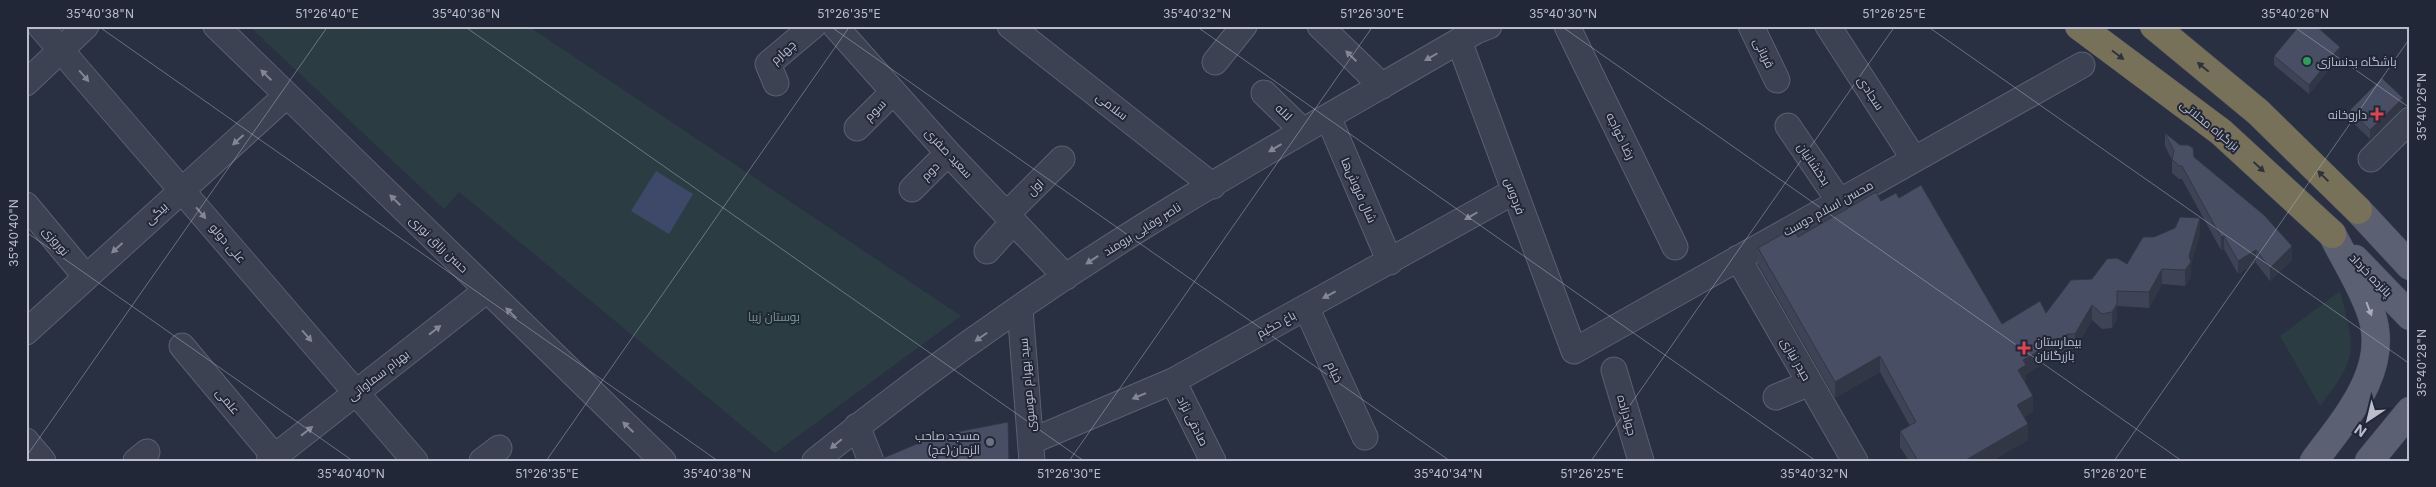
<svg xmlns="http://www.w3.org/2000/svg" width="2436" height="487" viewBox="0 0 2436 487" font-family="Inter,Cairo,sans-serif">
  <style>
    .green { fill: #2b3d43 }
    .water { fill: #3e4969 }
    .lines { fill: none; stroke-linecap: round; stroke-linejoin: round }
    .minor-casing { stroke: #5b6070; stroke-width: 27 }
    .major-casing { stroke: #474b5c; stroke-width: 29 }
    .highway-casing { stroke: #484d5d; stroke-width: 29 }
    .minor { stroke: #3d4252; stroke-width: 25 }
    .major { stroke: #5b6172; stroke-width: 28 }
    .highway { stroke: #78715a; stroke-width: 28 }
    .wall { fill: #3e4456 }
    .shaded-wall { fill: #323746 }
    .building { fill: #484f64; stroke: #323746 }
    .oneway { fill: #2f323d }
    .oneway2 { fill: #828695 }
    .oneway3 { fill: #a7abba }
    .ticks { fill: none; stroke: #babecc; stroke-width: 1; stroke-opacity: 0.45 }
    .leisure-dot { fill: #2e9e5b; stroke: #222738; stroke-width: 2 }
    .health-dot { fill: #e0444e; stroke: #222738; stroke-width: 2 }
    .worship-dot { fill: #6b7280; stroke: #222738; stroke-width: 2 }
    .labels { text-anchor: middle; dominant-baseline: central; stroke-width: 4; stroke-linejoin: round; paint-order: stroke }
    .street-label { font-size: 12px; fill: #babecc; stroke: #222738 }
    .poi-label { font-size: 12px; fill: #babecc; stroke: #222738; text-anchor: start }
    .park-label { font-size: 12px; fill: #739b82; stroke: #222738 }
    .neatline { fill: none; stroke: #babecc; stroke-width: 2 }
    .ticks-label { font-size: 12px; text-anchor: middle; fill: #babecc }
  </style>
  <rect width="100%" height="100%" fill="#293042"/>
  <!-- green -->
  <path class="green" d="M249,26H528L961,316L775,453L459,192L444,209Z
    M2340,291C2355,350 2359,356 2320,406L2280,336Z"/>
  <!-- water -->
  <path class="water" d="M656,171L693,194L669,234L631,211Z"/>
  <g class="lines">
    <!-- minor casing -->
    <g class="minor-casing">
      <path id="minor" d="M40,26L415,461
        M216,26L663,461
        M835,26L948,153L1066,277
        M1010,26L1213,186
        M1320,26L1382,86
        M1567,26L1675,247
        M1751,26L1777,80
        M1828,26L1914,159
        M1459,41L1574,351L2082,65
        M1215,62L1244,26
        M26,83L86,26
        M776,83L768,64L813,26
        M1264,93L1303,131
        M1328,117L1390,262
        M1788,126L1839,201
        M857,128L893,92
        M2371,159L2410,120
        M912,189L948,153
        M26,205L86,277
        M1007,214L1062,159
        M987,251L1013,222
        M1738,258L1855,461
        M1306,307L1365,437
        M1020,309L1032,461
        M26,332L287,95
        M182,346L274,456
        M1614,370L1641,461
        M1173,381L1213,461
        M1776,397L1810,383
        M857,426L871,461
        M26,441L43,461
        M1032,441L1173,381L1513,192
        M136,461L147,452
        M269,461L487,290
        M482,461L499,448
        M815,461C919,376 1030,297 1144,226C1253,158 1365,96 1476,31L1489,26"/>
    </g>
    <!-- major casing -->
    <g class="major-casing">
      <path id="major" d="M2358,210L2410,266
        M2355,259L2410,316
        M2314,461C2345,419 2391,369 2371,313C2362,286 2345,260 2332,234
        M2369,461L2410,411"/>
    </g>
    <!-- highway casing -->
    <g class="highway-casing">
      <path id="highway" d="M2079,26L2221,132L2332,234
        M2154,26L2258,112L2358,210"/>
    </g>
    <!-- minor -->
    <use href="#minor" class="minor"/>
    <!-- major -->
    <use href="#major" class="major"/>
    <!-- highway -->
    <use href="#highway" class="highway"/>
  </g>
  <!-- wall -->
  <path class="wall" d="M2274,56L2340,57L2309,94L2274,65Z
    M2403,108L2370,139L2350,120V110Z
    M2165,133L2194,157L2292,260L2270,281L2256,263L2238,274L2224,249L2221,250L2182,179H2179L2172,173V160L2165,146Z
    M1899,198L2002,324L2046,313L2092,279L2127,264L2154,237L2200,233L2191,265V277L2185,286L2162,284L2149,308L2117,306V319L2112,328L2102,329L2092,320L2075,349H2068L2026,374V381H2025L2033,412L2024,417L2028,440L1991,461H1909L1900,447V431L1910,426L1880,372L1835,398L1758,264V248L1798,237L1881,201Z"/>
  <!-- shaded-wall -->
  <path class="shaded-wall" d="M2340,47V57L2309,94V85Z
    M2403,98V108L2370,139V130Z
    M2200,218V233L2191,265V277L2185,286V270Z
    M2224,236V249L2221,250V237Z
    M2292,246V260L2270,281V268Z
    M2256,250V263L2238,274V261Z
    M2162,269V284L2149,308V292Z
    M2117,291V319L2112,328V312Z
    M2092,305V320L2075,349V334Z
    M2068,334V349L2026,374V381L2018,385V370L2023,360Z
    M1880,356V372L1835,398V382Z
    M2033,396V412L2017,421V405Z
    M2028,424V440L1991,461H1964Z"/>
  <!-- building -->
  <path class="building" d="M2299,26H2316L2340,47L2309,85L2274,56Z
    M2382,78L2403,98L2370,130L2350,110Z
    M2165,133L2180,145H2188L2193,148L2194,157L2264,215L2292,246L2270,268L2256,250L2238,261L2224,236L2221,237L2182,166H2179L2172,159L2174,151Z
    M1921,185L2002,324L2040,301L2046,313L2071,280L2092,279L2107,259L2117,258L2127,264L2143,237H2154L2175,228L2180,217L2200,218L2189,256L2191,262L2185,270L2162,269L2149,292L2117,291V304L2112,312L2102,314L2092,305L2075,334H2068L2023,360L2026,365L2018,370L2033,396L2017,405L2028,424L1964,461H1918L1900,431L1916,422L1880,356L1835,382L1758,248L1793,228L1798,237L1876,192L1881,201L1896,193L1899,198Z
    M1008,422L1009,461H884L883,458L936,436Z"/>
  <!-- one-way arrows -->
  <defs><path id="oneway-solid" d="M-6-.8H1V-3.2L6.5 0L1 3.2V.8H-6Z" transform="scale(1.25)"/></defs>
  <g class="oneway">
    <use href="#oneway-solid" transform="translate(2118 55) rotate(37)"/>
    <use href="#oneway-solid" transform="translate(2203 67) rotate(-140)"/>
    <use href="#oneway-solid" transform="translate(2259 167) rotate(43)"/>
    <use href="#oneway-solid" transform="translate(2323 176) rotate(-136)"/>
  </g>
  <g class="oneway2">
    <use href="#oneway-solid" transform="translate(1351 56) rotate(-136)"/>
    <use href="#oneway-solid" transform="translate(1431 57) rotate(150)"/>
    <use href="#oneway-solid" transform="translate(266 75) rotate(-136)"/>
    <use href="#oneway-solid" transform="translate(84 76) rotate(49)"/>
    <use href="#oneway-solid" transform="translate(238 140) rotate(138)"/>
    <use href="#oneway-solid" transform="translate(1275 148) rotate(149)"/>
    <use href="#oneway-solid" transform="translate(395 200) rotate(-136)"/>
    <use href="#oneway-solid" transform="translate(201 213) rotate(49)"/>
    <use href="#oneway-solid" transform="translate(1471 216) rotate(150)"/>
    <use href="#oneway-solid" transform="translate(117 248) rotate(138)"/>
    <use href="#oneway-solid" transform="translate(1092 260) rotate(147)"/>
    <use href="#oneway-solid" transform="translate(1329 295) rotate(152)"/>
    <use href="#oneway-solid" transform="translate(511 313) rotate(-136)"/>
    <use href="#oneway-solid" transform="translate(435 330) rotate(-38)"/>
    <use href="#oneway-solid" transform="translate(307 336) rotate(49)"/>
    <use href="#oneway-solid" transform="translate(981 337) rotate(145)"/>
    <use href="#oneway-solid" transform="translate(1139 396) rotate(157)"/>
    <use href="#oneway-solid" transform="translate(628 427) rotate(-136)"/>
    <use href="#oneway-solid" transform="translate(307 431) rotate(-38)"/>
    <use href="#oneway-solid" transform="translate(836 444) rotate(141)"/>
  </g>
  <use class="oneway3" href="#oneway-solid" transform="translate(2369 309) rotate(69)"/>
  <!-- ticks -->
  <path class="ticks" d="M98,26L718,461M464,26L1084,461M830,26L1450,461M1196,26L1816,461M1561,26L2182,461M1927,26L2410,364M2293,26L2410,108M26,232L353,461M26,457L328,26M546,461L850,26M1069,461L1373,26M1591,461L1895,26M2114,461L2410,38"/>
  <!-- markers -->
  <circle class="leisure-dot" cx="2307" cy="61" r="5"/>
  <g class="health-dot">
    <path d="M2374.5 106.5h5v5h5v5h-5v5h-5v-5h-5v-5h5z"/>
    <path d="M2021.5 340.5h5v5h5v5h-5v5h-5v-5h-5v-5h5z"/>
  </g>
  <circle class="worship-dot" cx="990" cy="442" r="5"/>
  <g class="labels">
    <!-- street labels -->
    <g class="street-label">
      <text transform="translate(783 52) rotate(-43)">چهارم</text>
      <text transform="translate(1764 53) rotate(64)">قربانی</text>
      <text transform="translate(1871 93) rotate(57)">سجادی</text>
      <text transform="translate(1112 106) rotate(38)">سلامی</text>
      <text transform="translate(875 110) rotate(-45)">سوم</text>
      <text transform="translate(1284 112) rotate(44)">لاله</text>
      <text transform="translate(2210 125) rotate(39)">بزرگراه محلاتی</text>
      <text transform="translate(1621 136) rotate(64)">رضا خواجه</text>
      <text transform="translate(949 153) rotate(47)">سعید صفری</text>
      <text transform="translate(1814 164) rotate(56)">بدخشانیان</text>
      <text transform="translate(930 171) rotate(-45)">دوم</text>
      <text transform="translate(1035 187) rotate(-45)">اول</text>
      <text transform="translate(1359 190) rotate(66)">شال فروش‌ها</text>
      <text transform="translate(1515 196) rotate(70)">فردوس</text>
      <text transform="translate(1828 208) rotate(-29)">محسن اسلام دوست</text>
      <text transform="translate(156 213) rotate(-42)">بیگی</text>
      <text transform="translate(1142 229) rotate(-32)">ناصر وفایی برومند</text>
      <text transform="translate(56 241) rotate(50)">نوروزی</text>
      <text transform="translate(228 243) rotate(49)">علی دولو</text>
      <text transform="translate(439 244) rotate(44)">حسن رزاق نوری</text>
      <text transform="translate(2371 275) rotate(46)">پانزده خرداد</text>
      <text transform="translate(1276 324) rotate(-29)">باغ حکیم</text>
      <text transform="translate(1796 359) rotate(60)">حیدر نیازی</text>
      <text transform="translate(1335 372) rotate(66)">خیام</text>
      <text transform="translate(378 375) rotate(-38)">بهرام سماواتی</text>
      <text transform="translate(1027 385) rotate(-95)">سید بهرام موسوی</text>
      <text transform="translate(228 401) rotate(50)">علمی</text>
      <text transform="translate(1627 415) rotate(74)">جوادزاده</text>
      <text transform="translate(1193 421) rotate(63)">صادقی نژاد</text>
    </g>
    <!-- poi labels -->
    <g class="poi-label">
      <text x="2317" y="61">باشگاه بدنسازی</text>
      <text x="2367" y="114" text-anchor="end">داروخانه</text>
      <text x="2035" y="341">بیمارستان<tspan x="2035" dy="14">بازرگانان</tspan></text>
      <text x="980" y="435" text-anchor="end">مسجد صاحب<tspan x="980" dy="14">الزمان(عج)</tspan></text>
    </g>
    <!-- park labels -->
    <g class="park-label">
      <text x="774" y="316">بوستان زیبا</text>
    </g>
  </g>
  <!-- border -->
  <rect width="2436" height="487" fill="none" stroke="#222738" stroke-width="55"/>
  <!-- north arrow -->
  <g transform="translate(2368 420) rotate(215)" stroke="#222738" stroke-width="4" paint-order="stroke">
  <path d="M0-4L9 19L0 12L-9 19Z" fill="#babecc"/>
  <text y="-8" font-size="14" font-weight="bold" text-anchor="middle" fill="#babecc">N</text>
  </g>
  <rect x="28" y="28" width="2380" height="432" class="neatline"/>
  <g class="ticks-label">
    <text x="100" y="18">35°40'38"N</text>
    <text x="327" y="18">51°26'40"E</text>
    <text x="466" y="18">35°40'36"N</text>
    <text x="849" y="18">51°26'35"E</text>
    <text x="1197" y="18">35°40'32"N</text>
    <text x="1372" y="18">51°26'30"E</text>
    <text x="1563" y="18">35°40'30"N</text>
    <text x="1894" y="18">51°26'25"E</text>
    <text x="2295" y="18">35°40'26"N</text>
    <text transform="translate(2422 107) rotate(-90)" y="4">35°40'26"N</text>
    <text transform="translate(14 233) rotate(-90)" y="4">35°40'40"N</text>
    <text transform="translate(2422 363) rotate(-90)" y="4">35°40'28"N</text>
    <text x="351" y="478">35°40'40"N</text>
    <text x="547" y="478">51°26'35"E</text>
    <text x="717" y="478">35°40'38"N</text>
    <text x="1069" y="478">51°26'30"E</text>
    <text x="1448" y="478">35°40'34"N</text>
    <text x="1592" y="478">51°26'25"E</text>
    <text x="1814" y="478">35°40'32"N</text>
    <text x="2115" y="478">51°26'20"E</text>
  </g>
</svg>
